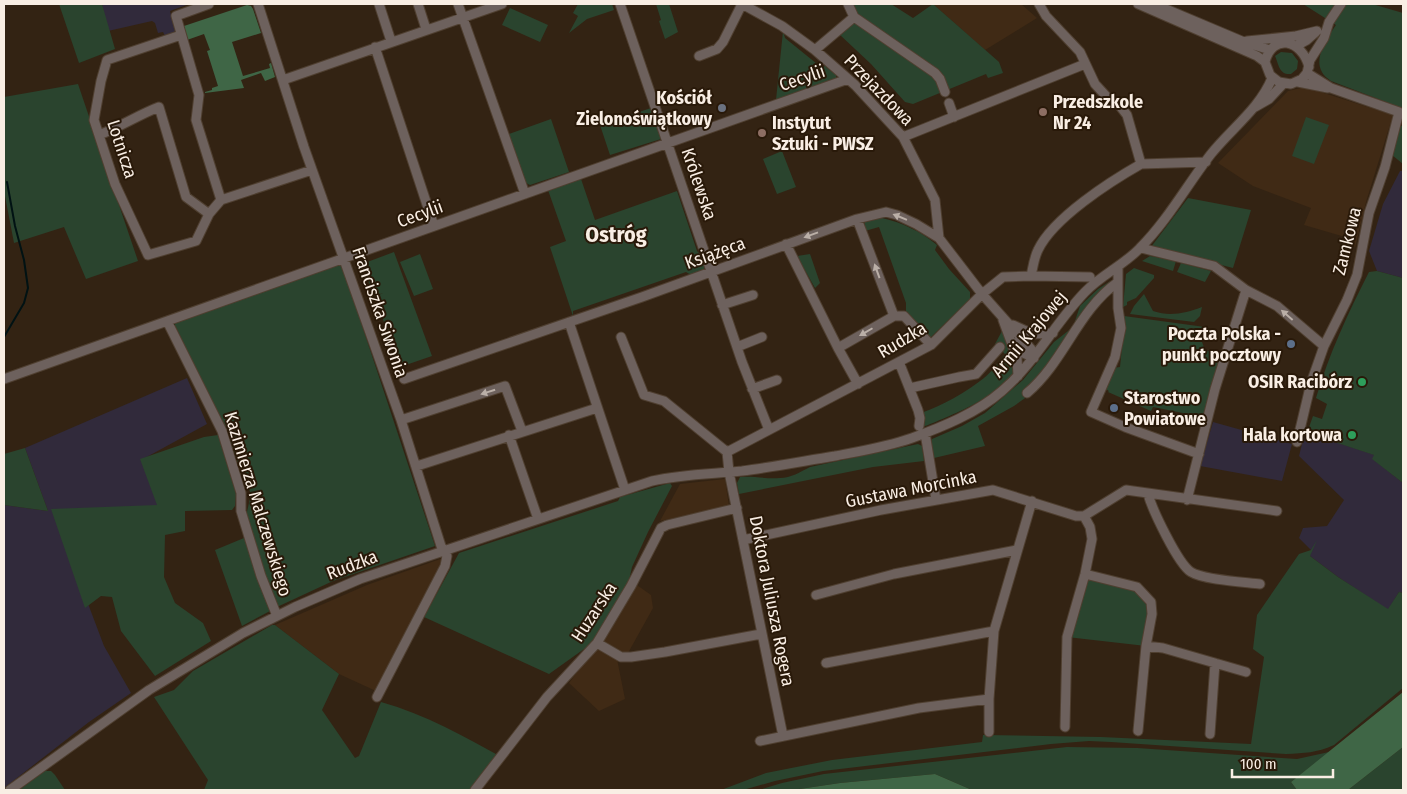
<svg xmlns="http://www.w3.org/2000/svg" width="1407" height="794" viewBox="0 0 1407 794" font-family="'Fira Sans Condensed',sans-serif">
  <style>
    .built { fill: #402a15 }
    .industrial { fill: #312a3b }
    .green { fill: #2a442e }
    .forest { fill: #3f6646 }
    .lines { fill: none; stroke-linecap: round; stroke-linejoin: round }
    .stream { stroke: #011213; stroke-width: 2 }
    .minor-casing { stroke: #4f3f30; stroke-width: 11 }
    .minor { stroke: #6d615d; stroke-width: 9 }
    .oneway { fill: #baafa7 }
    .worship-dot { fill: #6b7280; stroke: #291909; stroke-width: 2 }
    .education-dot { fill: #8d6e63; stroke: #291909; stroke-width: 2 }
    .service-dot { fill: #5c6f8a; stroke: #291909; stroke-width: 2 }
    .leisure-dot { fill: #2e9e5b; stroke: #291909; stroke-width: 2 }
    .labels { text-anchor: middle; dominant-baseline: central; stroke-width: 4; stroke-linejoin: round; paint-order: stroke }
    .street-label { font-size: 18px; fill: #f9eee4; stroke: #291909 }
    .poi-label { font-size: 18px; font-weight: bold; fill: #f9eee4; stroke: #291909; text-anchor: end }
    .district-label { font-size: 22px; font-weight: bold; fill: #f9eee4; stroke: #291909 }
  </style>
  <rect width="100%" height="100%" fill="#332313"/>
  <!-- built -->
  <path class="built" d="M933,4H1021L1037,18L985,50Z
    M1305,87L1393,115L1366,202L1355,248L1352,239L1304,225L1311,208L1253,186L1218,163L1288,91Z
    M725,479L729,506L660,521L680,484Z
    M446,557L376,691L339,674L275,625L367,585Z
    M634,583L651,595L653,608L628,653L617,659L625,699L599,711L569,683L598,644Z"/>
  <!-- industrial -->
  <path class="industrial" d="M102,4H189L170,11L175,31L172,34L165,36L163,32L158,33L155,23L152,21L108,31Z
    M1400,171H1403V278L1377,271L1369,251L1383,204Z
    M187,378L207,424L143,459L161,507L53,511L104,646L131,693L89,722L4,788V505L48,511L25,448Z
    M1213,422L1292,444L1282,481L1200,466Z
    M1305,432L1375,455L1373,459L1403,483V593L1399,592L1388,610L1338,577L1310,556L1311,550L1299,538L1303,528L1327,526L1344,500L1299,456Z"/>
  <!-- green -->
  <path class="green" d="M59,4H102L115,49L79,63Z
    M578,4H612L614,10L587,19L569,33L578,16L573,13Z
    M656,4H669L678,32L665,39L659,21L661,20Z
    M851,4H891L913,18L933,4L999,62L1003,73L988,78L986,74L913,104L905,102L871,64L839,34L852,23Z
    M1303,4H1372L1403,13L1402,108L1331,81C1308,67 1324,42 1336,25Z
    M510,8L548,25L540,42L502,25Z
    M783,31L785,38L822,68L826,65V67L836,75V79L776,100Z
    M1281,52L1292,53L1298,61L1297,69L1291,74C1279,75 1279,65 1275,56Z
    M78,84L138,261L86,279L64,227L14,243L4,191V97Z
    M651,108L661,139L610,155L600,125Z
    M1306,117L1329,125L1314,164L1292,156Z
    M551,119L569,172L530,185L526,183L509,134Z
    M1403,125V164L1392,155L1399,127Z
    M782,151L796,187L777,194L763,159Z
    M581,179L595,220L677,191L697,251C703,256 705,263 704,270L691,275L686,272L573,311V316L550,247L566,241L548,190Z
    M1188,198L1251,210L1233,268L1151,247Z
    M882,218C903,223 920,231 937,245L935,250L949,269L970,292V299L930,338L906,314V303L879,227L865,231L864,225L865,222Z
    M394,252L432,356L400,367L375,297L383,293L374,296L362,264Z
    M420,254L433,289L414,296L400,262Z
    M810,254L820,283L815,288L797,256Z
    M1150,256L1176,261L1173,271L1142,261Z
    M1181,263L1211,271L1205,282L1177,272Z
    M340,264L343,268L435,546L333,581L277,607L261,564L246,516L251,494L219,417L174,323Z
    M1134,268L1154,275V278L1136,298L1127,302V305L1123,307L1126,274Z
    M1377,271L1403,278V483L1372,459L1374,455L1307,433L1313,416L1322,419L1327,404L1316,398C1329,354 1348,313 1369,272Z
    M1112,280L1028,396L1014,406L978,426L985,446L934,458L931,442L932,439L962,426L985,413L1023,380L1054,342L1073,327L1080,306L1098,289Z
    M1144,294L1153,311C1170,317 1186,313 1202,307L1200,316L1194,322L1130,314L1134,306Z
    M1124,316L1205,327L1202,342L1205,350L1221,355L1203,417L1153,407L1151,411L1108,392L1109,391L1104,388L1113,368L1120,367L1124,326L1125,325Z
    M1002,331C1006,341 1017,356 1015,368C1010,393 945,418 923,427L921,413C942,406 966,392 984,378C992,372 998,362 1005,354L995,344Z
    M218,435L236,494L235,506L232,510L185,511V531L165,535L164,577L175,603L203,623L211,641L155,676L121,631L112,597L101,596L85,608L51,509L157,505L140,459L204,437Z
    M918,444L922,446L924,461L873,467L739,494L737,483L740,477C754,476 766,479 780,478C791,478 800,472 810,467Z
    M25,448L48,511L4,505V454Z
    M670,483L672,486L648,532L632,567L628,585L591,644L549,674L424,617L459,553L618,501L620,497Z
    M244,538L270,611L242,626L215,550Z
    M1317,540L1310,556L1338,577L1388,609L1399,592L1403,593V688L1334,745C1316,753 1305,753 1286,754L1111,742L1089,741L1051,744L823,771L775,781L743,790H721L766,773L832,760L982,742L983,735L1101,737L1251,744L1264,657L1253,649L1257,615L1299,554L1311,550Z
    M1085,574L1137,587L1151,602L1146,646L1067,637Z
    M272,625H275L339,674L322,710L355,758L359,756L381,702C425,714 465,737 505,759L480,790H204L208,780L154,697L174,690L193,671Z
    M1067,747L1137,748L1297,759L1329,752L1291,782L1297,790H972L935,774L840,783L793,790H759L782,783L824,774Z
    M1403,747V790H1348Z
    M45,771H51L55,775L65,790H19Z"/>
  <!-- forest -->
  <path class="forest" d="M247,5L251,6L253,9L261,33L232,42L243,76L270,68L269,64L271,63L275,77L265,81L261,73L241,80L244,88L205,93V92L212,90V88L218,86L207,51L210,50L204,34L187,40L184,26Z
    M1403,692V747L1348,790H1297L1291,782Z
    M935,774L972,790H793L840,783Z"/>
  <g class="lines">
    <!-- stream -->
    <path class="stream" d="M4,337L24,303L28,288L24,260L15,226L7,182"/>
    <!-- minor casing -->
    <g class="minor-casing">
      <path id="minor" d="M209,4L176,16L199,95L196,120L221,200
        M258,4L304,147L401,420L441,546L447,556L445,566L377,697
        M379,4L391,41
        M418,4L426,29
        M458,4L525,194
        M620,4L742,362L769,430
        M742,4L782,26L815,50L855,85L903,137L935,200L939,238
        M848,4L854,17
        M1039,4L1046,16L1080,52L1095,84L1106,96L1120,106L1127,115L1141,164L1206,162
        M1138,4L1257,56L1265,62
        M1154,4L1244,42L1270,50
        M181,35L107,60L101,81L94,120L115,184L148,255L196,241L209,214L221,200L312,170
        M1247,41L1296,36L1317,31
        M1296,46L1307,40L1316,32
        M375,47L434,226
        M815,50L854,17L935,73L940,79L945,92
        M699,56L717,49L723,42L742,4
        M1309,67C1302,39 1272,33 1265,62L1270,75L1279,82L1291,84L1302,79L1307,73L1310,60L1324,38L1329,22L1341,4
        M283,80L502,4
        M1298,82L1328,88
        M949,103L954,117
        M1255,107L1269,99L1283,84
        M99,135C120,127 138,115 159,107L186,197L209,214
        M903,137L1085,64
        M857,219L894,316
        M786,244L838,348L858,384
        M1141,248L1214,266L1246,290L1277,306L1324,346
        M1118,267V308L1121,328L1115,357L1091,412L1125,427L1199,454
        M1031,276C1033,267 1034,258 1038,250C1053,218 1111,181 1141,164
        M722,305L753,295
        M1003,320L1017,358L1018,376
        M167,321L222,431L241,493V511L261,576L277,616
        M569,322L625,490
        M1013,325L1033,334L1053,333
        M621,337L644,395L664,401L727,452
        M1015,343L1023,353L1034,358
        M737,347L762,337
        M838,348L894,316H904L931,345
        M899,362L918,410L920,418L919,426
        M4,379L848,79
        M404,379L642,297L857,219L886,212L897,215L916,224L939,238L982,294L1031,349L1034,358
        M910,388L959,377L976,374L1000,347
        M752,389L777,380
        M1027,393C1064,362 1078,310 1118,282
        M401,420L505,386L522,431
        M925,433L936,500
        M509,435L538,519
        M1297,442L1311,383L1324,346L1347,300L1357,275L1369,213L1385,167L1399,112L1331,88L1307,73
        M417,466L597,408
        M1148,494C1152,509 1178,564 1191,572C1204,580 1243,582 1260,584
        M1187,500L1215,389L1246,290
        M1084,516L1126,490L1277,511
        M743,540L881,510L993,490L1076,516H1084
        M1085,574L1137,587L1151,602L1152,614L1146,646L1138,731
        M816,595L894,574L1017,550
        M597,643L621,657H631L665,652L761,634
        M1146,646L1163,648L1246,672
        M826,663L994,631
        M1065,727L1067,637L1085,574L1092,539L1090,527L1084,516
        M989,732V699L994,631L1032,501
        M1210,734L1215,663
        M783,736L729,472L727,452L931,345L982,294L1003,277L1031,276L1090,277
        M760,741L919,708L989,699
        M10,790L149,690L243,633L295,607L360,579L652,481C682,474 712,474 742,471C773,467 804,461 835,456C861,451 887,447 912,438C942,427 977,413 1002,391C1035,363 1055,323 1085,292C1101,275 1124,265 1140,248C1168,220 1187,185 1211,154C1231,129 1260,108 1272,78
        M475,790L547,697L597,643L631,586L661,528L667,525L737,508"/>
    </g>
    <!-- minor -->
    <use href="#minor" class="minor"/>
  </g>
  <!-- one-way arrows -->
  <defs><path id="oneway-solid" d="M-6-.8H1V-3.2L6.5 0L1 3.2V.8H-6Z" transform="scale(1.25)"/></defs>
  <g class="oneway">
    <use href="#oneway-solid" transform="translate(900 217) rotate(-158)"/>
    <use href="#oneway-solid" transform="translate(811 235) rotate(160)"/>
    <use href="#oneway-solid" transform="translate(877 271) rotate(-110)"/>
    <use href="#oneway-solid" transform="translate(1287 315) rotate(-139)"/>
    <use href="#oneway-solid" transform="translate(866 332) rotate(150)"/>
    <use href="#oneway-solid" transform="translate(488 392) rotate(162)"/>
  </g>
  <!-- markers -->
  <circle class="worship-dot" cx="722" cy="108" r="5"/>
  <g class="education-dot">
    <circle cx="1043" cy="112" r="5"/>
    <circle cx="762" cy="133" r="5"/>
  </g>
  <g class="service-dot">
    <circle cx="1291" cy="344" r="5"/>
    <circle cx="1114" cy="408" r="5"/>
  </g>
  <g class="leisure-dot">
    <circle cx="1362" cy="382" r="5"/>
    <circle cx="1352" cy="435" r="5"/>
  </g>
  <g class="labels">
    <!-- street labels -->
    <g class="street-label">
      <text transform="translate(802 78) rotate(-19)">Cecylii</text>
      <text transform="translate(879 90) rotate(46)">Przejazdowa</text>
      <text transform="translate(122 149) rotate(72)">Lotnicza</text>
      <text transform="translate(699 184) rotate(71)">Królewska</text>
      <text transform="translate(420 214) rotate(-20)">Cecylii</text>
      <text transform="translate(1347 241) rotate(-76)">Zamkowa</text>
      <text transform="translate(715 253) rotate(-20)">Książęca</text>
      <text transform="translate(380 312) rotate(71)">Franciszka Siwonia</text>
      <text transform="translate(1029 334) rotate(-50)">Armii Krajowej</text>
      <text transform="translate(902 340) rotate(-31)">Rudzka</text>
      <text transform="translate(911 489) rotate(-11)">Gustawa Morcinka</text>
      <text transform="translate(258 504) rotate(73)">Kazimierza Malczewskiego</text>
      <text transform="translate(352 565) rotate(-21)">Rudzka</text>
      <text transform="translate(772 601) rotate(79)">Doktora Juliusza Rogera</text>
      <text transform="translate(594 612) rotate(-57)">Huzarska</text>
    </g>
    <!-- poi labels -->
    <g class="poi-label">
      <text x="712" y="98">Kościół<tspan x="712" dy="21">Zielonoświątkowy</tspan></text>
      <text x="1053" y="102" text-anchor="start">Przedszkole<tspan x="1053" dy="21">Nr 24</tspan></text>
      <text x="772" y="123" text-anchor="start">Instytut<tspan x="772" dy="21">Sztuki - PWSZ</tspan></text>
      <text x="1281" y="334">Poczta Polska -<tspan x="1281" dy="21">punkt pocztowy</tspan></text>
      <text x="1352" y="382">OSIR Racibórz</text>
      <text x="1124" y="398" text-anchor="start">Starostwo<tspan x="1124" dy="21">Powiatowe</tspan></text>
      <text x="1342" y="435">Hala kortowa</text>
    </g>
    <!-- district labels -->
    <g class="district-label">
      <text x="616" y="234">Ostróg</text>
    </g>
  </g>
  <!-- border -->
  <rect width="1407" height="794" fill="none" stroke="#f9eee4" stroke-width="10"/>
  <!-- scale -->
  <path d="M1232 769v8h101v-8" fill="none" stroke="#f9eee4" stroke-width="2.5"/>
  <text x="1240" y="769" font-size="15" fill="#f9eee4" stroke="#291909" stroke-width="4" paint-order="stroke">100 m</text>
</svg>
